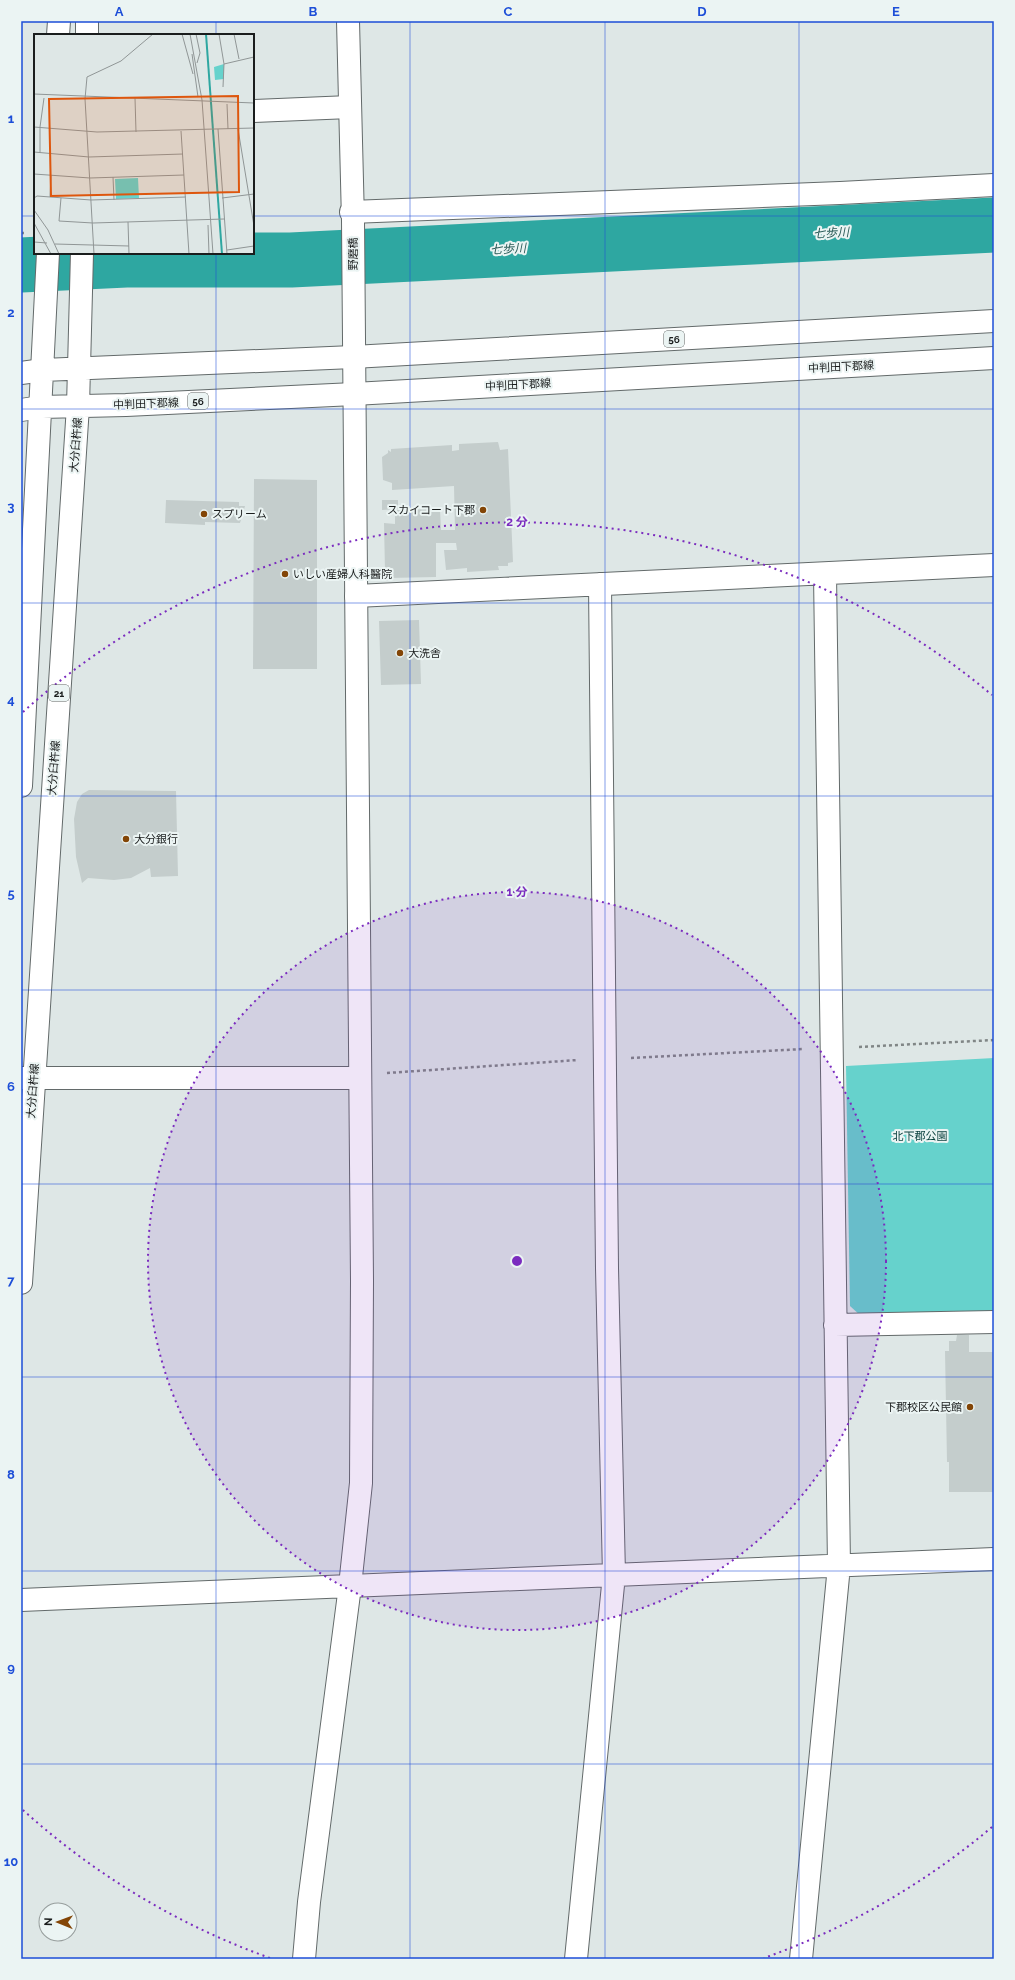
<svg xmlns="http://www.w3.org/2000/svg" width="1015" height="1980" viewBox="0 0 1015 1980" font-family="Raleway,'Noto Sans JP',sans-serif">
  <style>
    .park { fill: #66d2cc }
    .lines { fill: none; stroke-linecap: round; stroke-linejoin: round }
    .river { stroke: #2ea7a1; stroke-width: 55 }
    .building { fill: #c4cdcc }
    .street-casing { stroke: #636a6a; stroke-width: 24 }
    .secondary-casing { stroke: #636a6a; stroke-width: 24 }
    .primary-casing { stroke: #636a6a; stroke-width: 24 }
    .path { stroke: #808686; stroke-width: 2.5; stroke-dasharray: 3 3; stroke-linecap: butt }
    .street { stroke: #fff; stroke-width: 22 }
    .secondary { stroke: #fff; stroke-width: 22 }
    .primary { stroke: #fff; stroke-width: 22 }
    .grid { fill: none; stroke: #1d4ed8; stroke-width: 1; stroke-opacity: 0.55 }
    .ring { fill: none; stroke: #7b2cbf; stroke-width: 2; stroke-dasharray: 2 4 }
    .poi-dot { fill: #834506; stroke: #ebf4f3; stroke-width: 1.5 }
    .labels { text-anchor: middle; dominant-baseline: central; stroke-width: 4; stroke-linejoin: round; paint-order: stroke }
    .shield { fill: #ebf4f3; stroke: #595e5d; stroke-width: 1 }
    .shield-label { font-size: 10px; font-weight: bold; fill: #1a1d1d }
    .street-label { font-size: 11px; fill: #1a1d1d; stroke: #ebf4f3 }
    .poi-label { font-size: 11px; fill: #1a1d1d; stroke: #ebf4f3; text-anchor: start }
    .park-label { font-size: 11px; fill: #073e3b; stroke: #ebf4f3 }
    .water-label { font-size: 12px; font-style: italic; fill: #2a5b58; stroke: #ebf4f3 }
    .inset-river { fill: none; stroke: #2ea7a1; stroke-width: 2 }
    .inset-road { fill: none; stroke: #909696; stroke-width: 1 }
    .view { fill: #de560d; fill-opacity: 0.15; stroke: #de560d; stroke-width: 2 }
    .inset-edge { fill: none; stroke: #1a1d1d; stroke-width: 2 }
    .centre { fill: #7b2cbf; stroke: #ebf4f3; stroke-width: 2 }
    .ring-label { font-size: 12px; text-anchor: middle; font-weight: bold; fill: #7b2cbf; stroke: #ebf4f3; stroke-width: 4; stroke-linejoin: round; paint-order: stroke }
    .neatline { fill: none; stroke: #1d4ed8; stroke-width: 1.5 }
    .grid-label { font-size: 13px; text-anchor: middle; font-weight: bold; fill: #1d4ed8 }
  </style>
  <rect width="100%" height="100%" fill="#dee7e6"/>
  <!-- park -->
  <path class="park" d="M994,1058V1313L861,1316L850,1306L846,1066Z"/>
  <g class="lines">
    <!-- river -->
    <path class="river" d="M21,265L126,260H291L994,225"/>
  </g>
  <!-- building -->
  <path class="building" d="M498,442L500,450L508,449L513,562L508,563V566H498L499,570L467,572V568L446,570L444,550H457L456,543H436V577L388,578V571H385L384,523L395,524V510L440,509L441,530H455L454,486L392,490V483L383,480L382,457L388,453V450L391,452V449L452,445V451L459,450V444Z
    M254,479L317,480V669H253Z
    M166,500L239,502V506H245L240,523L205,522V525L165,523Z
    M382,500H398V509L382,510Z
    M419,620L421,684L381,685L379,621Z
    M89,790L176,791L178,876L151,877L150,868L131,878L114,880L88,878L82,883L76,857L74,819L77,802L82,794Z
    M957,1335H969V1352H994V1492H949V1462H947L945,1351H949V1341H956Z"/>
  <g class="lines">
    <!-- street casing -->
    <g class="street-casing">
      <path id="street" d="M253,111L350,107
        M351,212L840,193L994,185
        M356,596L994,565
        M21,1078H360
        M835,1325L994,1322
        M350,1586L994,1559
        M576,1959L614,1575L607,1268L600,584
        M801,1959L839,1566L825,574"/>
    </g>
    <!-- secondary casing -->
    <g class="secondary-casing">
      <path id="secondary" d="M21,373L43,370
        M21,410L41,407
        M21,1600L350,1586
        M304,1959L309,1902L350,1586L361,1483L362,1281L353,221L348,21"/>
    </g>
    <!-- primary casing -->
    <g class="primary-casing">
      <path id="primary" d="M58,35L59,21
        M87,35V21
        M43,370L353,357L994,321
        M41,407L126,405L354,394L994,358
        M21,786L48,253
        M21,1283L78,406L82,253"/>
    </g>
    <!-- path -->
    <path class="path" d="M21,233H24
      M859,1047L994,1040
      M631,1058L804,1049
      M387,1073L578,1060"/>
    <!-- street -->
    <use href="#street" class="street"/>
    <!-- secondary -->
    <use href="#secondary" class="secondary"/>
    <!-- primary -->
    <use href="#primary" class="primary"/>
  </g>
  <!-- grid -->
  <path class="grid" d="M216,21V35M410,21V1959M605,21V1959M799,21V1959M21,216H35M253,216H994M216,253V1959M21,409H994M21,603H994M21,796H994M21,990H994M21,1184H994M21,1377H994M21,1571H994M21,1764H994"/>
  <!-- distance rings -->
  <circle cx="517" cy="1261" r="369" fill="#7b2cbf" fill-opacity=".12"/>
  <g class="ring">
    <circle cx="517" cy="1261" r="369"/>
    <path d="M992 1827A739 739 0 0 1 764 1958M270 1958A739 739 0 0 1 23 1810M23 712A739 739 0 0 1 992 695"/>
  </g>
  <!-- markers -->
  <g class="poi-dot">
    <circle cx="483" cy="510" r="4"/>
    <circle cx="204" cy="514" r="4"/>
    <circle cx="285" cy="574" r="4"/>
    <circle cx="400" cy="653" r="4"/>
    <circle cx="126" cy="839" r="4"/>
    <circle cx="970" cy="1407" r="4"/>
  </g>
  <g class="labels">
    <!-- shield labels -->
    <g class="shield">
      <rect x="664" y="331" width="20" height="16" rx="3"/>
      <rect x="188" y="393" width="20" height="16" rx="3"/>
      <rect x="49" y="685" width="20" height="16" rx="3"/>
    </g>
    <g class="shield-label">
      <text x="674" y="339">56</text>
      <text x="198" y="401">56</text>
      <text x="59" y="693">21</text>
    </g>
    <!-- street labels -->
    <g class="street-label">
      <text transform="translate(353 254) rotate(-90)">野磨橋</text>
      <text transform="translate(841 367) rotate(-3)">中判田下郡線</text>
      <text transform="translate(518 385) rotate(-3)">中判田下郡線</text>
      <text transform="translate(146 404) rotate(-2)">中判田下郡線</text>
      <text transform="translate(76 445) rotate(-86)">大分臼杵線</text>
      <text transform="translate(54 768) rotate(-86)">大分臼杵線</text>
      <text transform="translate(33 1091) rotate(-86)">大分臼杵線</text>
    </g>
    <!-- poi labels -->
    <g class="poi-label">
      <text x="475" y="510" text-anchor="end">スカイコート下郡</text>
      <text x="212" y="514">スプリーム</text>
      <text x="293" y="574">いしい産婦人科醫院</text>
      <text x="408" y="653">大洗舎</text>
      <text x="134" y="839">大分銀行</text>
      <text x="962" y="1407" text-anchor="end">下郡校区公民館</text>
    </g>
    <!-- park labels -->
    <g class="park-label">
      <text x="920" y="1136">北下郡公園</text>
    </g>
    <!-- water labels -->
    <g class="water-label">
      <text transform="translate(831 233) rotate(-3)">七歩川</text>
      <text transform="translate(508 249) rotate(-3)">七歩川</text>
    </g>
  </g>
  <!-- overview -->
  <g transform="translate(34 34)">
    <rect width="220" height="220" fill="#dee7e6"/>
    <path d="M190,30V45L181,46L180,33ZM104,144L105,164L82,165L81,145Z" fill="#66d2cc"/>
    <path class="inset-river" d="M172,0L188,220"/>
    <path class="inset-road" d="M148,0L159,40M156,0L168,66L179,220M162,0L166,19L163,29M185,0L190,30L220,23M200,0L205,25M158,20L164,63M189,53L190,30M0,60L220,69M101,64L102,98M193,70L194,95M0,93L63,98L220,94M184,95L193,220M204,95L220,192M147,97L155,220M0,118L55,123L149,120M6,119V93L10,64M0,140L56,144L150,141M79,143L80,166M16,163L17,141M0,164L3,162L57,166L152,163M27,164L25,187L59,189L190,185M188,164L220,160M0,176L14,196L25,220M94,188L95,220M0,189L17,220M174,191L175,220M0,208L13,209M21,210L95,212M193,216L220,212M60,220L51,65L53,43L87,27L119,0"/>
    <path class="view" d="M204,62L205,158L17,162L15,65Z"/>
    <rect width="220" height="220" class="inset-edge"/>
  </g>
  <circle cx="517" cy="1261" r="6" class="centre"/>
  <g class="ring-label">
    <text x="517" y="526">2 分</text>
    <text x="517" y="896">1 分</text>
  </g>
  <!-- border -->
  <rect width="1015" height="1980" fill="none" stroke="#ebf4f3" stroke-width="44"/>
  <!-- north arrow -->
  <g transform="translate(58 1922) rotate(271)"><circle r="19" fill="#ebf4f3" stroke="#979e9d"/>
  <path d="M0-3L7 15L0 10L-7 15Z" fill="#834506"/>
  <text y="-6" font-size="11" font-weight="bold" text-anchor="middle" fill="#1a1d1d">N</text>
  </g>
  <rect x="22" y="22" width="971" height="1936" class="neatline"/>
  <g class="grid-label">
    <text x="119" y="16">A</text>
    <text x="313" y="16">B</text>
    <text x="508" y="16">C</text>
    <text x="702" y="16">D</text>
    <text x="896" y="16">E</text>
    <text x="11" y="123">1</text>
    <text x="11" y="317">2</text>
    <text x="11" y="511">3</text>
    <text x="11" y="704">4</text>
    <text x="11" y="898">5</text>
    <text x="11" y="1091">6</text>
    <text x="11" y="1285">7</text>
    <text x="11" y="1479">8</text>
    <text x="11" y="1672">9</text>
    <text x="11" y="1866">10</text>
  </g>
</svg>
